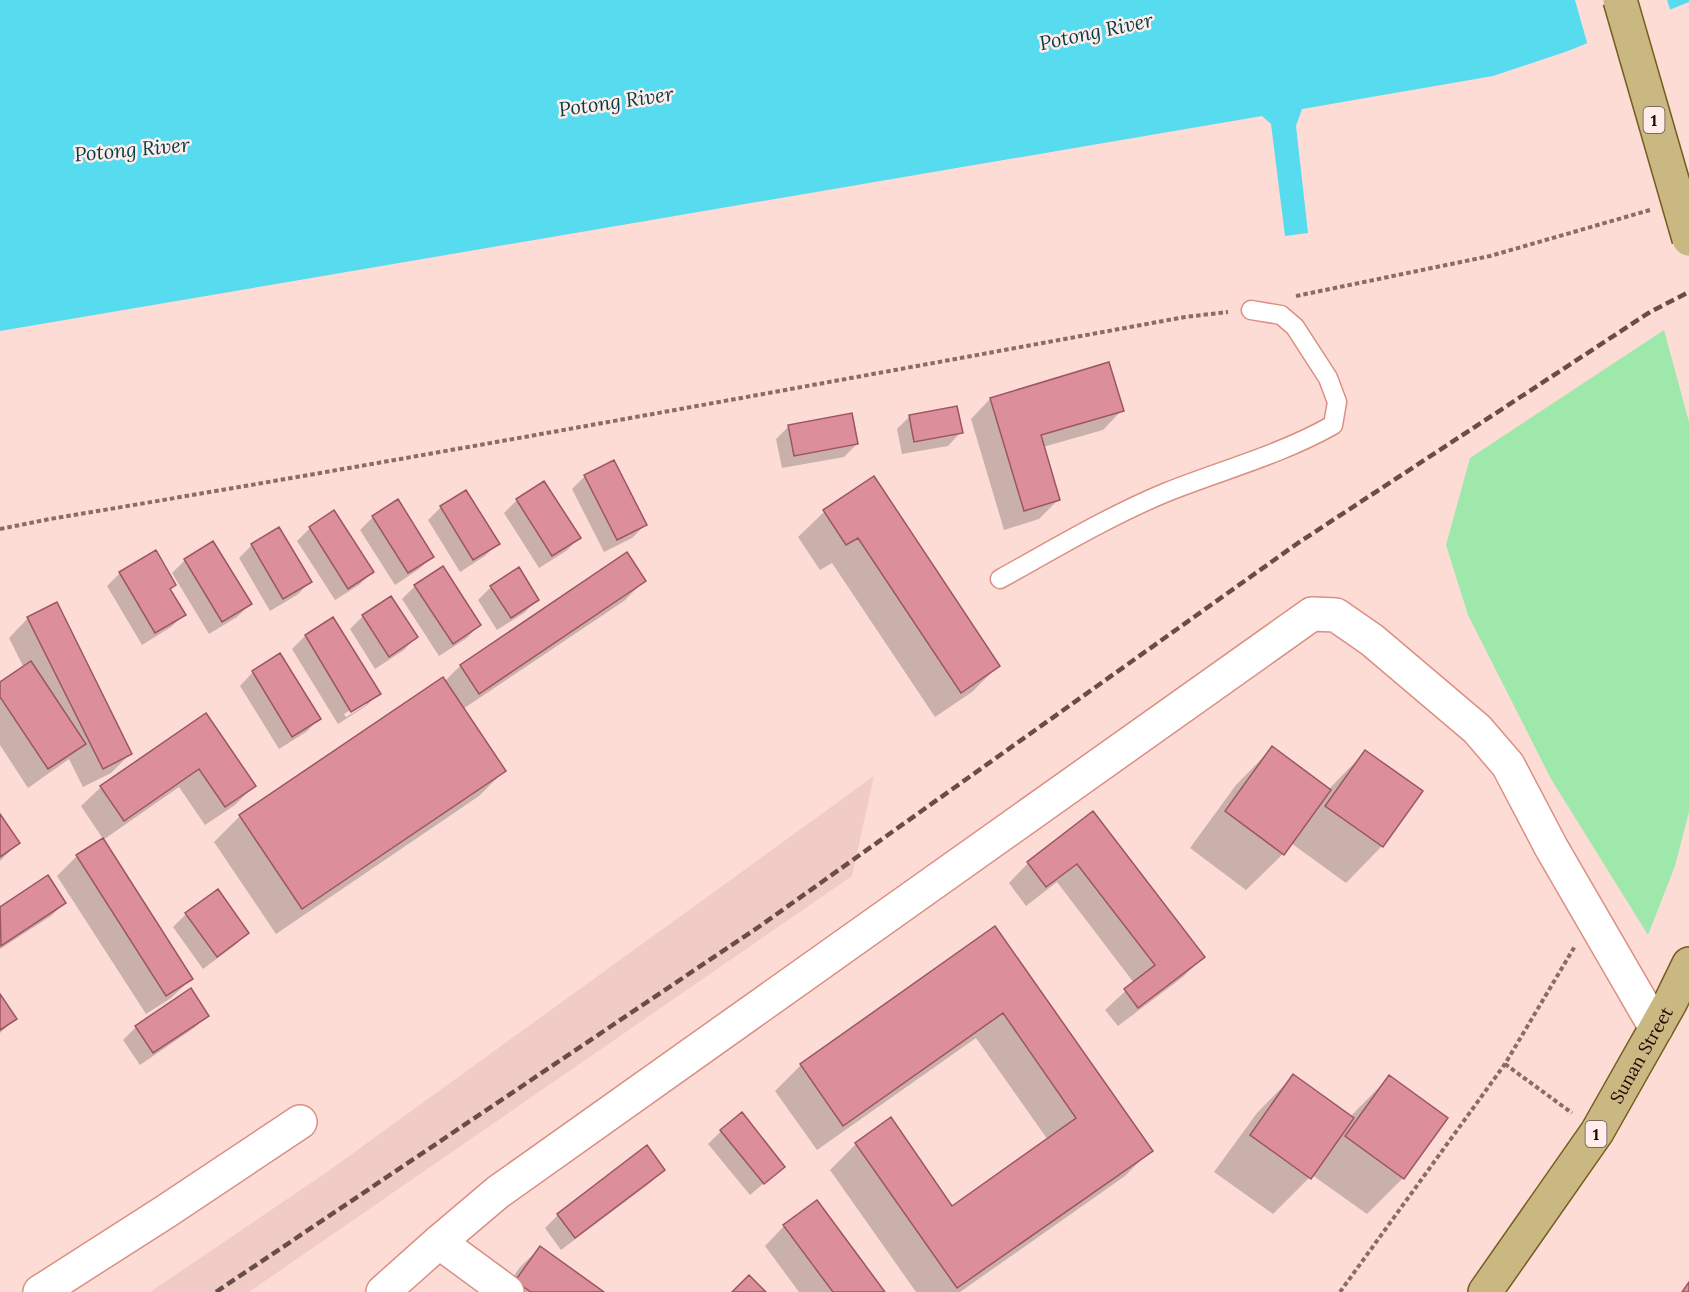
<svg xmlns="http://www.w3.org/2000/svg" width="1689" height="1292" viewBox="0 0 1689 1292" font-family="Lora,serif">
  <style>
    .built { fill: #f1ccc6 }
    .green { fill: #9fe8ac }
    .water { fill: #57dbef }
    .pier { fill: #fddcd6 }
    .shadow { fill: #0003; fill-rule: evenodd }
    .building { fill: #dc8f9b; stroke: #9c5562; stroke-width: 1.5 }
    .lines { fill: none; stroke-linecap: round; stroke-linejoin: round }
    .service-casing { stroke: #db8f83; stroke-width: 21 }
    .minor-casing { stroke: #db8f83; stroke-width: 36 }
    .tertiary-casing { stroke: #db8f83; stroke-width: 36 }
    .primary-casing { stroke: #785b20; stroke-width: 36 }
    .path { stroke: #896b67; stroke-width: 4; stroke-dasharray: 4.5 3; stroke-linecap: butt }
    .service { stroke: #fff; stroke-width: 18 }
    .minor { stroke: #fff; stroke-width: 33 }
    .tertiary { stroke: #fff; stroke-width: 33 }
    .primary { stroke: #cab882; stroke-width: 33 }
    .rail { stroke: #6a4d49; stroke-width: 4.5; stroke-dasharray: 9 4.5; stroke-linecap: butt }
    .primary-bridge-casing { stroke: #785b20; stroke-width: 36; stroke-linecap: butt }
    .primary-bridge { stroke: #cab882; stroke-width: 33 }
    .labels { text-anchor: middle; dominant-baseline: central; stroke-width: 5; stroke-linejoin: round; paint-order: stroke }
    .shield { fill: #ffedeb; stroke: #644c4a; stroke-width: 1.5 }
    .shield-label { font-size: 16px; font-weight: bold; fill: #220705 }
    .street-label { font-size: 18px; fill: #220705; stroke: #ffedeb }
    .water-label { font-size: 20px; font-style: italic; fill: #003e46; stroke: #ffedeb }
  </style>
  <rect width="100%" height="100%" fill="#fddcd6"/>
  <!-- built -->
  <path class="built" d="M874,776L852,876L249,1292H150L327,1172Z"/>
  <!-- green -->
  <path class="green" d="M1664,330L1689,422V812L1675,866L1648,935L1551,779L1468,615L1446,545L1470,458Z"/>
  <!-- water -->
  <path class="water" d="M0,0H1689V2L1568,51L1493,76L1302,109L1296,126L1308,233L1285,236L1271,124L1262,116L0,331Z"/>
  <!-- pier -->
  <path class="pier" d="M1575,0H1667L1671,12L1588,46Z"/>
  <!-- shadow -->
  <path class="shadow" d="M990,399L1122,410L1103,430L1043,447L1058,500L1039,519L1004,530L971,419Z
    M910,416L961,432L948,446L902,454L897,429Z
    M789,426L857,444L844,457L782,468L776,439Z
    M585,476L645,525L632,538L604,552L572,489Z
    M873,479L998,666L972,692L935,717L832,563L820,570L798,537L824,512Z
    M466,492L498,543L485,556L460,572L428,520L441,507Z
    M517,500L579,538L566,551L539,568L504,513Z
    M373,517L432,557L419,569L395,585L360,530Z
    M310,528L372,572L359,585L335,600L297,541Z
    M278,529L310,582L297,595L270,611L239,558L252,545Z
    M626,554L644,581L624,601L463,709L504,771L479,796L276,934L214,842L240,816L442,679L444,682L460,666Z
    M185,560L250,604L237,617L209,634L172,573Z
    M120,573L184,615L171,627L142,645L107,586Z
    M415,586L479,625L467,638L439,656L402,599Z
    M491,587L537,600L524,613L497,630L478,600Z
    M363,616L416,637L404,650L375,669L350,629Z
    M28,618L130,754L111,773L83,787L69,759L28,788L0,745V684L24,668L9,638Z
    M333,619L379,693L366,706L338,724L292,649L305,636ZM366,701V705L346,717L344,714Z
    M279,656L319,719L306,732L279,749L240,686L252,673Z
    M206,715L254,786L235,805L205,825L179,787L103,840L191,979L171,998L146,1014L57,876L77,856L103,839L81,806L101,787Z
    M1272,748L1328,790L1365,752L1382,846L1346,883L1291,843L1283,854L1246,890L1190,848L1236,785Z
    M1093,813L1203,957L1183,977L1118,1026L1105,1010L1134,983L1057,882L1026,906L1009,883L1028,863Z
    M0,816L18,843L0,861Z
    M47,877L64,903L51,916L0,949V908Z
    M218,891L247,933L234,946L203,969L173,927L186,914Z
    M995,928L1151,1150L1125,1176L960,1292H916L830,1170L856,1144L890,1120L952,1208L1048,1140L976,1038L817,1150L775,1091L801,1065Z
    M0,996L15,1019L0,1033Z
    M207,1016L194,1028L140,1065L123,1040L136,1027Z
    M1293,1076L1350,1117L1389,1077L1403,1178L1367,1214L1312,1175L1273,1214L1214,1172L1257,1113Z
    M721,1131L783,1167L750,1195L708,1144Z
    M647,1147L663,1170L650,1183L561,1250L545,1228L558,1215Z
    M784,1226L883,1292H799L765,1246Z
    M540,1248L601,1292H503L520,1267Z"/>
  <!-- building -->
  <path class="building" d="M1109,362L1124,411L1041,435L1060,500L1024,511L990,398Z
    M957,406L963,433L914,442L909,415Z
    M852,413L858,444L794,456L788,425Z
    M614,460L647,525L617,540L584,475Z
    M874,476L1000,666L961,693L858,538L846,545L823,510Z
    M544,481L581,538L552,556L516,499Z
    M466,490L500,544L473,560L440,506Z
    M398,499L434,557L408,573L372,516Z
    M334,510L374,572L348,589L309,527Z
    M279,527L312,582L283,599L251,544Z
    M213,541L252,604L222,622L184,559Z
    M156,550L176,585L170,589L186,615L155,633L119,572Z
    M627,552L646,581L479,694L460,665Z
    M443,566L481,625L453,644L414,585Z
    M519,567L539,600L511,618L490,586Z
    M391,596L418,637L389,657L362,615Z
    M57,602L132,754L103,769L27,617Z
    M333,617L381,694L351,712L305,635Z
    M280,653L321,719L292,737L252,671Z
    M31,661L86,744L48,769L0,697V682Z
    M443,677L506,771L302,909L239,815Z
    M206,713L256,786L225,807L199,769L124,821L100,786Z
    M1272,746L1331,790L1284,855L1225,811Z
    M1365,750L1423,791L1383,847L1325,806Z
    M1093,811L1205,957L1138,1008L1124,989L1155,965L1077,864L1046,887L1027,862Z
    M0,814L20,843L0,857Z
    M103,838L193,979L166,996L76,855Z
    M48,875L66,903L1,946L0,907Z
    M218,889L249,933L217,957L185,913Z
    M995,926L1153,1151L957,1288L855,1143L891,1117L952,1206L1076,1118L1003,1013L843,1126L800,1064Z
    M191,988L209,1016L153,1053L135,1026Z
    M0,994L17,1019L0,1030Z
    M1293,1074L1354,1118L1311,1179L1250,1135Z
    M1389,1075L1448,1118L1404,1179L1345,1136Z
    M742,1112L785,1167L764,1184L720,1130Z
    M647,1145L665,1170L575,1238L557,1214Z
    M817,1200L885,1292H833L783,1225Z
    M540,1246L604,1292H531L515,1281Z
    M749,1275L766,1292H732Z
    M1689,1282V1292H1682Z"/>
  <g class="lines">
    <!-- service casing -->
    <g class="service-casing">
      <path id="service" d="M1000,579C1054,549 1109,516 1167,492C1222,470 1280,455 1333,425L1337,402L1328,378L1295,327L1281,315L1251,310"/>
    </g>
    <!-- minor casing -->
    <g class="minor-casing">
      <path id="minor" d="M439,1242L498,1192L1312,614L1336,615L1372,640L1477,729L1508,765L1551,847L1656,1028
        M40,1292L165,1212L300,1122"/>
    </g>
    <!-- tertiary casing -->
    <g class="tertiary-casing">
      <path id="tertiary" d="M383,1292L439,1242L507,1292"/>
    </g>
    <!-- primary casing -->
    <g class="primary-casing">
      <g id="primary">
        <path id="s1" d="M1485,1292L1597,1132L1670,1003L1689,964"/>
      </g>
    </g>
    <!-- path -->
    <path class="path" d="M1296,296L1490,256L1650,210
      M0,529L50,519C429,456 807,386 1185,317L1228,312
      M1505,1064L1572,1113
      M1340,1292L1505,1064L1575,946"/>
    <!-- service -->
    <use href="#service" class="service"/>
    <!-- minor -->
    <use href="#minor" class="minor"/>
    <!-- tertiary -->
    <use href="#tertiary" class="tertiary"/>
    <!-- primary -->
    <use href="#primary" class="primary"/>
    <!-- rail -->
    <path class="rail" d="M216,1292L760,926L1298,543L1650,312L1689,292"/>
    <!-- primary-bridge casing -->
    <g class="primary-bridge-casing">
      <path id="primary-bridge" d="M1620,0L1689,239"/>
    </g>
    <!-- primary-bridge -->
    <use href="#primary-bridge" class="primary-bridge"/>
  </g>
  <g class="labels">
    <!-- shield labels -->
    <g class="shield">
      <rect x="1643.5" y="107" width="21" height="26" rx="4.5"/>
      <rect x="1585.5" y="1121" width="21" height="26" rx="4.5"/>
    </g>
    <g class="shield-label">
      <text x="1654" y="120">1</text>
      <text x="1596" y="1134">1</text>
    </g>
    <!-- street labels -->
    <g class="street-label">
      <text stroke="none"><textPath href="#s1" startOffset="284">Sunan Street</textPath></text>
    </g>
    <!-- water labels -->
    <g class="water-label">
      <text transform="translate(1096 31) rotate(-12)">Potong River</text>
      <text transform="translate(616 101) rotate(-8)">Potong River</text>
      <text transform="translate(132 149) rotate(-5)">Potong River</text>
    </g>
  </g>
</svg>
